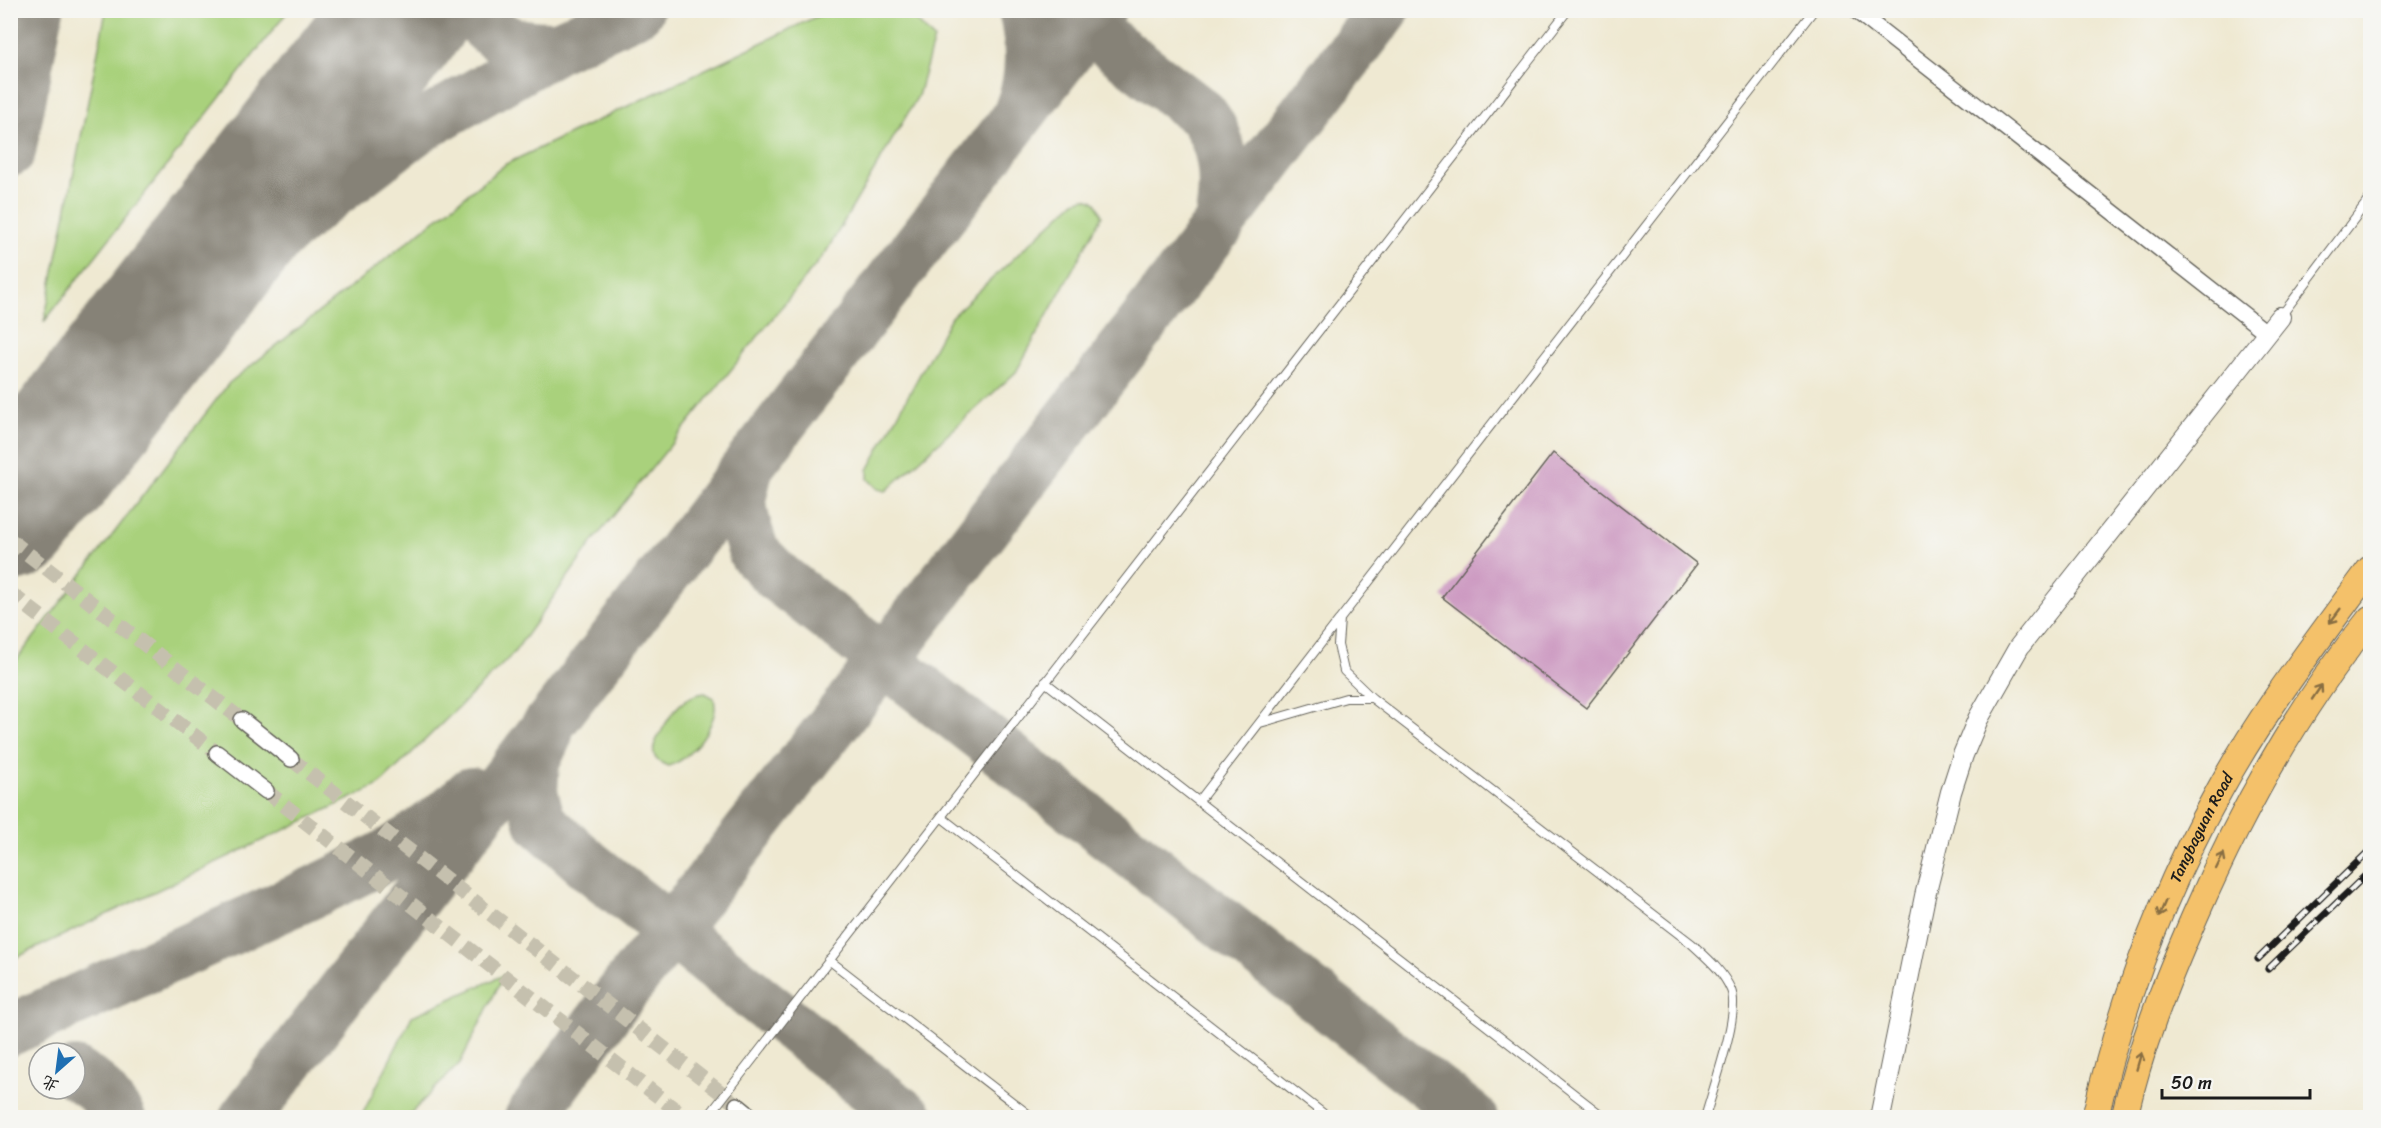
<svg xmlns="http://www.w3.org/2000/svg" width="2381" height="1128" viewBox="0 0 2381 1128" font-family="Sriracha,'LXGW WenKai TC',sans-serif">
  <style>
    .green { fill: #a9d17c; stroke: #62764c; stroke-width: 1.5 }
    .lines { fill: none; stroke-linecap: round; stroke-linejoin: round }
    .taxiway { stroke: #868277; stroke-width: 52 }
    .runway { stroke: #868277; stroke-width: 134 }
    .building { fill: #cd9bc2 }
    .minor-tunnel { stroke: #c5c0ae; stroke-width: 15; stroke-dasharray: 15 8; stroke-linecap: butt }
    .service-casing { stroke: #66645c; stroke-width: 10 }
    .minor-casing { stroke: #66645c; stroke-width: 18 }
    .tertiary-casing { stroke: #66645c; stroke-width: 22 }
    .trunk-casing { stroke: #66645c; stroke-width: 28 }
    .service { stroke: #fff; stroke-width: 8 }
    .minor { stroke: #fff; stroke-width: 15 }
    .tertiary { stroke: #fff; stroke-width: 20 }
    .trunk { stroke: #f4c16a; stroke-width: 26 }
    .rail-casing { stroke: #1c1c1c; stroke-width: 7 }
    .rail { stroke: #f6f6f2; stroke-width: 4.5; stroke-dasharray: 14; stroke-linecap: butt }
    .oneway { stroke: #886e43 }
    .labels { text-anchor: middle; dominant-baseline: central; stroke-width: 6; stroke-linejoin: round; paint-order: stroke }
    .street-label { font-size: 16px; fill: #1c1c1c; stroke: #f6f6f2 }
  </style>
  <rect width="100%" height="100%" fill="#f6f6f2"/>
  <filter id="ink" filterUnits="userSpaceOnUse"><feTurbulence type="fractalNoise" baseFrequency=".0167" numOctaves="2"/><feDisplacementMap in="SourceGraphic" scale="12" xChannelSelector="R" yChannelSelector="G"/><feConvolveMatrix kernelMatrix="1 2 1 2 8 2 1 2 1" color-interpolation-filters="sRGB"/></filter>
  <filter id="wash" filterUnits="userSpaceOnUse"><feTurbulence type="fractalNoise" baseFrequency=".008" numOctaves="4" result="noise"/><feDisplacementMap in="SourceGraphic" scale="24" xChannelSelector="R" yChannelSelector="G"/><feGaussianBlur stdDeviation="1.35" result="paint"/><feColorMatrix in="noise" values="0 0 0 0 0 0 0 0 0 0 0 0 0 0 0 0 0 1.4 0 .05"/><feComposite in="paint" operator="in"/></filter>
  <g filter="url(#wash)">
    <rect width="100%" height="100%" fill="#efe9d2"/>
    <!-- green -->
    <path class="green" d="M106,11H288L44,322Z
      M828,11H907L934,39L918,96L826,252L594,540L513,654L379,785L11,960V667L229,383L506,164Z
      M1085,198C1097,200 1098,205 1102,216L1016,372L886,491L878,489L868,479V470L951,317L1075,201Z
      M705,693L714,698C715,705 716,711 713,718C707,736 686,762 668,766C662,763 655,761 654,754C652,746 657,739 661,732C671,713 683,695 705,693Z
      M504,975L460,1063L407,1117H361L412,1016Z"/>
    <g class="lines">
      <!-- taxiway -->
      <path class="taxiway" d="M473,10C494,45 521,47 558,47
        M1066,10L1202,114C1227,146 1227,188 1219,226
        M1020,110C1033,77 1032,45 1024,10
        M10,151L38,10
        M120,375L201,298L252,260L315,206L415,130L558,47L638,10
        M748,466L740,500L745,525L754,553L779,578L1472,1118
        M547,734L534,762L532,792L540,822L591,867L908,1118
        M10,1030C88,995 166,959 243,924C323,888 407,854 471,793
        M75,1073L96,1087L120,1118
        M245,1118L1100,10
        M530,1118L613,1004L884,660L1384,10"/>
      <!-- runway -->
      <path class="runway" d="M10,515L404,10"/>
    </g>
    <g id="blocks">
      <!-- building -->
      <path class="building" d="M1553,453L1697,564L1586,708L1442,597Z"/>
    </g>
  </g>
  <g filter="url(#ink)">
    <use href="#blocks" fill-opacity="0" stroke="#66645c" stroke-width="1.5"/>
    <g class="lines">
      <!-- minor-tunnel -->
      <path class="minor-tunnel" d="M10,540L242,720
        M10,593L217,753
        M291,759L737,1105
        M266,791L686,1118"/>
      <!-- service casing -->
      <g class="service-casing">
        <path id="service" d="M2281,316L2370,198
          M1045,682L1605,1118
          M1260,723L1346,698H1372
          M1199,801L1339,620
          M941,817L1329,1118
          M829,960L1033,1118
          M707,1118L1568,10
          M1705,1118C1712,1091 1741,1013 1731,990C1723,971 1707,958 1692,944L1372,698L1344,671L1338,645L1340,619L1814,10"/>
      </g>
      <!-- minor casing -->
      <g class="minor-casing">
        <path id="minor" d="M1855,10L2267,333
          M242,720L291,759
          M217,753L266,791
          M737,1105L753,1118"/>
      </g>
      <!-- tertiary casing -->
      <g class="tertiary-casing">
        <path id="tertiary" d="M1880,1118L1925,896L1951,792L1963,755L1978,719L2019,647L2280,317"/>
      </g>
      <!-- trunk casing -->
      <g class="trunk-casing">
        <g id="trunk">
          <path id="s1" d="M2095,1118C2121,1003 2162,894 2219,791C2262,712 2317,641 2370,569"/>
          <path d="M2124,1118C2140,1047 2166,982 2195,916C2241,811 2298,708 2370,619"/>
        </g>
      </g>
      <!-- service -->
      <use href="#service" class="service"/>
      <!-- minor -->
      <use href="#minor" class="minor"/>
      <!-- tertiary -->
      <use href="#tertiary" class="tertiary"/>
      <!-- trunk -->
      <use href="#trunk" class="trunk"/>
      <!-- rail casing -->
      <g class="rail-casing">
        <path id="rail" d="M2258,959L2370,850
          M2268,969L2370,871"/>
      </g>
      <!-- rail -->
      <use href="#rail" class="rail"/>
    </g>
    <!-- one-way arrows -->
    <defs><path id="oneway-shaft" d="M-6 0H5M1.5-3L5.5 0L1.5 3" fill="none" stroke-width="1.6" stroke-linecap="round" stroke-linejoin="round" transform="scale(1.5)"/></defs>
    <g class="oneway">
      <use href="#oneway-shaft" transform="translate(2335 616) rotate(127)"/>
      <use href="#oneway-shaft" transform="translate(2317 692) rotate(-56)"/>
      <use href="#oneway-shaft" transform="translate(2220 861) rotate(-64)"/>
      <use href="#oneway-shaft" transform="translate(2162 909) rotate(113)"/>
      <use href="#oneway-shaft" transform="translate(2139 1061) rotate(-74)"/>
    </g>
  </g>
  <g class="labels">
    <!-- street labels -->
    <g class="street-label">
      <text stroke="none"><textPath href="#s1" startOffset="310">Tangbaguan Road</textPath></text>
    </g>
  </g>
  <!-- margin -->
  <rect width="2381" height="1128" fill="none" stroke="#f6f6f2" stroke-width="36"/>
  <!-- north arrow -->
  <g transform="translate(57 1071) rotate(208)"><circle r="28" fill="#f6f6f2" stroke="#9f9f9c" stroke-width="1.5"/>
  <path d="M0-4.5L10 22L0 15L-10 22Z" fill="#1f6fb2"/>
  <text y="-9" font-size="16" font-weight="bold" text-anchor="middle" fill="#1c1c1c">北</text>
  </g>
  <!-- scale -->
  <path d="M2162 1089v9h148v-9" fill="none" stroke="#1c1c1c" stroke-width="3"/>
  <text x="2171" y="1089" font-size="18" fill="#1c1c1c" stroke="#f6f6f2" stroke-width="4.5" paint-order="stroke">50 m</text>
</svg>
